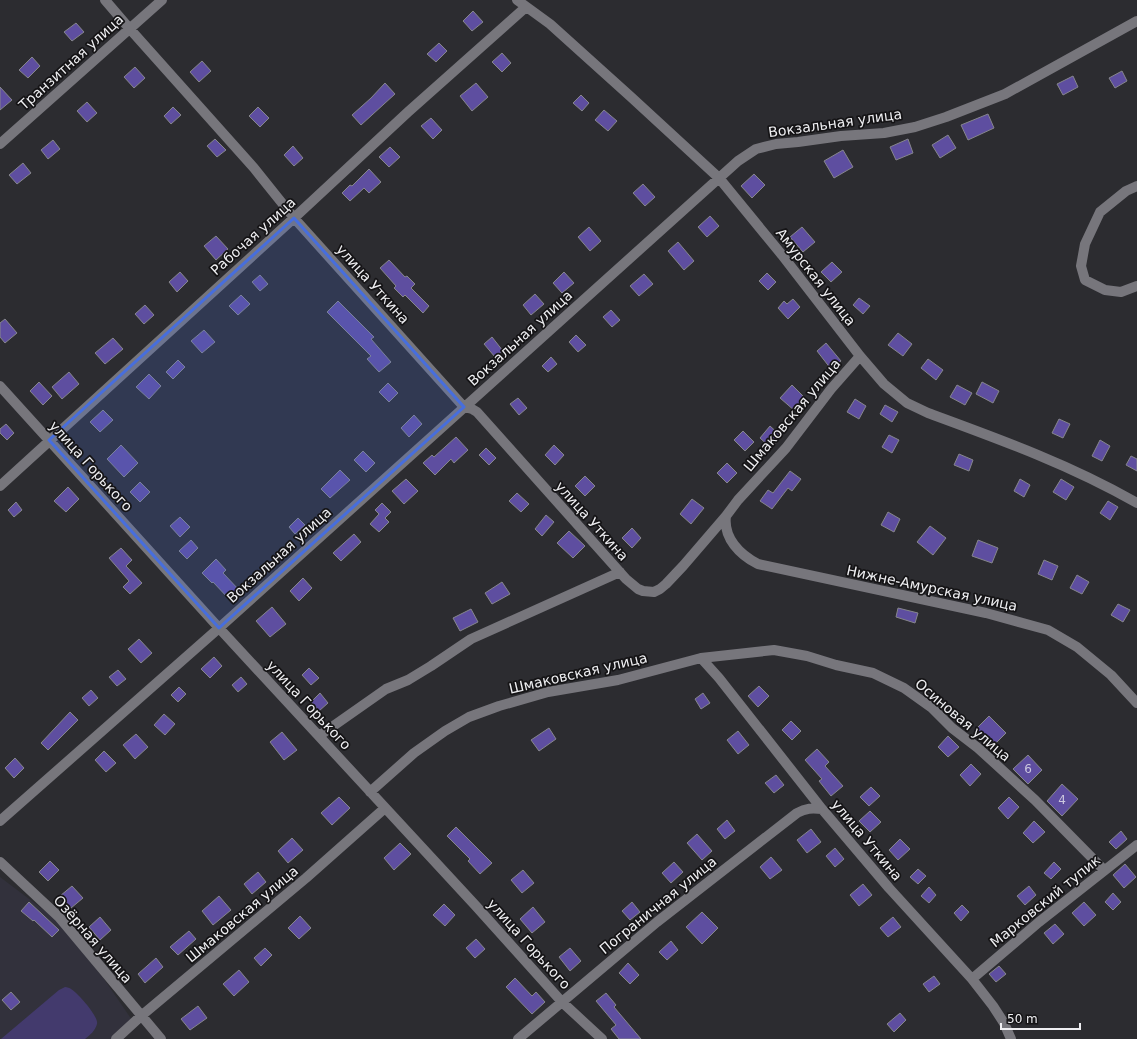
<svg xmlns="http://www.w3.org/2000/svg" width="1137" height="1039" viewBox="0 0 1137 1039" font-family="'DejaVu Sans',sans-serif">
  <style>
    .built { fill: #32313c }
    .green { fill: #433a6d }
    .building { fill: #5e4ea0; stroke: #86868c }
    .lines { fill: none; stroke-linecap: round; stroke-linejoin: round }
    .minor { stroke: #77767c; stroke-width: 10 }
    .marked { fill: #476edd; fill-opacity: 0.2; stroke: #476edd; stroke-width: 3; stroke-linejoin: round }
    .labels { text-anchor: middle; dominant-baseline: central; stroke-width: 3.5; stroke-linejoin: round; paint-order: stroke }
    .number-label { font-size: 12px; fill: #cbc7de }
    .street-label { font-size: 14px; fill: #efeff2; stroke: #151416 }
  </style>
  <rect width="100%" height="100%" fill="#2c2c30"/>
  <!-- built -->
  <path class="built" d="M0,877L57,920L104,979L132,1020L111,1039H0Z"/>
  <!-- green -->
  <path class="green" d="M65,987C67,987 70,988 71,989C78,993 99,1017 97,1024C95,1031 90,1035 85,1039H1L59,990Z"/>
  <!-- building -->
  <path class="building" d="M473,11L483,22L472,31L463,21Z
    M76,23L84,32L72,41L64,32Z
    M439,43L447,51L436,62L427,54Z
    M502,53L511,63L502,72L492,62Z
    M32,57L40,66L28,78L19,70Z
    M202,61L211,71L199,82L190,72Z
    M135,67L145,78L134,88L124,77Z
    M1122,71L1127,81L1115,88L1109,78Z
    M1073,76L1078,87L1063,95L1057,84Z
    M385,83L395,94L361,125L352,115L371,98Z
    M476,83L488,97L472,111L460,96Z
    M0,87L12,100L0,110Z
    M581,95L589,103L582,111L573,103Z
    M87,102L97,113L87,122L77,111Z
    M173,107L181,115L171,124L164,116Z
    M258,107L269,118L260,127L249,116Z
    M604,110L617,121L608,131L595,120Z
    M988,114L994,128L968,140L961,125Z
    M431,118L442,130L433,139L421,126Z
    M948,135L956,148L940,158L932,145Z
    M215,139L226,150L217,157L207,146Z
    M908,139L913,153L896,160L890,147Z
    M53,140L60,149L48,159L41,150Z
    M293,146L303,158L294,166L284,155Z
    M390,147L400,157L389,167L379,157Z
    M843,150L853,167L834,178L824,161Z
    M23,163L31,173L17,184L9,175Z
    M369,169L381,182L369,193L364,188L350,201L342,193L350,185L352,186Z
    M754,174L765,185L752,198L741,186Z
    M643,184L655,197L645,206L633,193Z
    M710,216L719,226L707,237L698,227Z
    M589,227L601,241L590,251L578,237Z
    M802,227L815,242L803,252L790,237Z
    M216,236L228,249L216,260L204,246Z
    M678,242L694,261L684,270L668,251Z
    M389,260L405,277L407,276L415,284L411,288L429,306L423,313L405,295L403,297L394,288L396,286L380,268Z
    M832,262L842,272L831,282L821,272Z
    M180,272L188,281L177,292L169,282Z
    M564,272L574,283L562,293L553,283Z
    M767,273L776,282L768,290L759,281Z
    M644,274L653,284L639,296L630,286Z
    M260,275L268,284L260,291L252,282Z
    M535,294L544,304L531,315L523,305Z
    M241,295L250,304L238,315L229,306Z
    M859,298L870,306L863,314L853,305Z
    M793,299L800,307L788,319L778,308L784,301L787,304Z
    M338,301L374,337L371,339L391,362L379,372L367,359L371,356L327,312Z
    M145,305L154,315L144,324L135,314Z
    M611,310L620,320L612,327L603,317Z
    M5,319L17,333L5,343L0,337V323Z
    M204,330L215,342L202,353L191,341Z
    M898,333L912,344L903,356L888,345Z
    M576,335L586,345L578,352L569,342Z
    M492,337L503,351L495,357L484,344Z
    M113,338L123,349L105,364L95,353Z
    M826,343L841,361L831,369L817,351Z
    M551,357L557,364L548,372L542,366Z
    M928,359L943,370L936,380L921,368Z
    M178,360L185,367L173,379L166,372Z
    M69,372L79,384L62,399L52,387Z
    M149,374L161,386L149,399L136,387Z
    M39,382L52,396L43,405L30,391Z
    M982,382L999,391L993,403L976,394Z
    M388,383L398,393L389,402L379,392Z
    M792,385L806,399L795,411L780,398Z
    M957,385L972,393L965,405L950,397Z
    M518,398L527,408L519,415L510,404Z
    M855,399L866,406L859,419L847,412Z
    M885,405L898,412L892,422L880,414Z
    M103,410L113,420L100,432L90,422Z
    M414,415L422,424L409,437L401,428Z
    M1059,419L1070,424L1063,438L1052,433Z
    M6,424L14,433L7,440L0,433V429Z
    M770,426L781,436L771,448L760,438Z
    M743,431L754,442L745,451L734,440Z
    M889,435L899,440L892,453L882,447Z
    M456,437L468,450L454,463L451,459L435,475L423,463L432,455L434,457Z
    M1100,440L1110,446L1102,461L1092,456Z
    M121,445L138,463L124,477L107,459Z
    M554,445L564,455L555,465L545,455Z
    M486,448L496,458L489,465L479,455Z
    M363,451L375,463L366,472L354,460Z
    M959,454L973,460L969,471L954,465Z
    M1131,456L1137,459V471L1126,465Z
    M727,463L737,473L727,483L717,473Z
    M340,470L350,480L330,498L321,489Z
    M790,471L801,479L792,491L788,488L772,509L760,501L768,490L773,493Z
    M585,476L595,486L585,496L575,486Z
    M406,479L418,491L404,504L392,491Z
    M1020,479L1030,485L1024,497L1014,491Z
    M1061,479L1074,487L1066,500L1053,492Z
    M140,482L150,492L140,502L130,492Z
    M68,487L79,499L66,512L54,501Z
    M517,493L529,504L521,512L509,501Z
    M692,499L704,508L691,524L680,514Z
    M1108,501L1118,507L1110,520L1100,513Z
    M16,502L22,510L14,517L8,510Z
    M382,503L391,512L385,518L389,522L379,532L370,524L379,514L375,510Z
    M888,512L900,519L894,532L881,525Z
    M546,515L554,522L542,536L535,529Z
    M180,517L190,527L180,537L170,526Z
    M298,518L305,525L295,534L289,527Z
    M930,526L946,538L933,555L917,542Z
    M632,528L641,538L632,548L622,538Z
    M569,531L585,546L573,558L557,543Z
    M354,534L361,542L341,561L333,553Z
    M191,540L198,548L187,559L179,551Z
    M978,540L998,548L992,563L972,556Z
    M121,548L132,560L126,566L142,583L130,594L123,587L129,581L109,558Z
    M216,559L226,570L223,573L240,591L230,600L213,582L212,583L202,573Z
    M1044,560L1058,566L1052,580L1038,574Z
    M1077,575L1089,582L1082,594L1070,588Z
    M303,578L312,588L299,601L290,591Z
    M502,582L510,594L492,604L485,593Z
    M1118,604L1130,610L1123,622L1111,615Z
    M272,607L286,624L270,637L256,621Z
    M898,608L918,613L915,623L896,617Z
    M471,609L478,622L460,631L453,618Z
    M139,639L152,653L141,663L128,649Z
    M214,657L222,666L210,678L201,669Z
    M309,668L319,678L311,685L302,675Z
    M118,670L126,679L117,686L109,677Z
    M241,677L247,684L238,692L232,685Z
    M759,686L769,696L758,707L748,696Z
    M179,687L186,694L178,702L171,695Z
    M91,690L98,698L89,706L82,698Z
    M320,693L328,703L319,711L311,702Z
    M703,693L710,703L701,709L695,699Z
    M70,712L78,720L48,750L41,743Z
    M164,714L175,724L165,735L154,725Z
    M989,716L1006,733L993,746L976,729Z
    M791,721L801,731L792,740L782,730Z
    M549,728L556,739L539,751L531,740Z
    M738,731L749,745L738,754L727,740Z
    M282,732L297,750L284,760L270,742Z
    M136,734L148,747L135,759L123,745Z
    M948,736L959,747L948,757L938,747Z
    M817,749L829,762L825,766L843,786L831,796L819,781L822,779L805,760Z
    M104,751L116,763L106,772L95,760Z
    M1028,755L1042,770L1028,784L1013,769Z
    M15,758L24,768L14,778L5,768Z
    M971,764L981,774L970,786L960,775Z
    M776,775L784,785L774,793L765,783Z
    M1062,784L1078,799L1062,816L1047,801Z
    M871,787L880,796L869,806L860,797Z
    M339,797L350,808L332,825L321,813Z
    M1009,797L1019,807L1008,819L998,808Z
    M870,811L881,822L870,832L859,821Z
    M727,820L735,831L725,839L717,829Z
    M1034,821L1045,832L1033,843L1023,833Z
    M456,827L492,863L480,874L468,861L470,859L447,836Z
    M811,829L821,842L807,853L797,840Z
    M1121,831L1127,839L1116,849L1109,842Z
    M697,834L712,851L702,860L687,843Z
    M292,838L303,850L288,863L278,851Z
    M900,839L910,849L898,860L889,850Z
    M400,843L411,854L394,870L384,858Z
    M835,848L844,859L835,867L826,856Z
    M771,857L782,870L770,879L760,867Z
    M50,861L59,870L48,881L39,872Z
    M674,862L683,872L671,883L662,873Z
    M1054,862L1061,869L1051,879L1044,873Z
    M1125,864L1136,877L1124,888L1113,875Z
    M918,869L926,876L918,884L910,877Z
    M523,870L534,883L522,893L511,880Z
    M258,872L266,882L252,894L244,884Z
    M863,884L872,895L859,906L850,895Z
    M72,886L83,898L71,908L60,896Z
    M1029,886L1036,895L1025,905L1017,896Z
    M929,887L936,895L929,903L921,896Z
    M1113,893L1121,902L1113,910L1105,902Z
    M219,896L231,910L213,925L202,911Z
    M29,902L59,930L52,937L34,920L33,921L21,911Z
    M632,902L640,912L630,920L622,911Z
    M1084,902L1096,915L1084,926L1072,913Z
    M444,904L455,915L445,926L433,915Z
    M962,905L969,912L961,921L954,913Z
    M533,907L545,922L532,933L520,919Z
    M702,912L718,928L702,944L686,927Z
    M300,916L311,928L299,939L288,928Z
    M100,917L111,930L100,940L89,927Z
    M893,917L901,927L888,937L880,928Z
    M1055,924L1064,934L1053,944L1044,933Z
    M189,931L196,939L178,955L170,947Z
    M476,939L485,949L475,958L466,948Z
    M671,941L678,950L667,960L659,952Z
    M265,948L272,955L261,966L254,958Z
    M570,948L581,961L570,971L559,957Z
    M156,958L163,967L145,983L138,974Z
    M628,963L639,975L630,984L619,973Z
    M999,966L1006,974L996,982L989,974Z
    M239,970L249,982L234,996L223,984Z
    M934,976L940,984L929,992L923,984Z
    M515,978L532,996L536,992L545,1002L532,1014L506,987Z
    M11,992L20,1002L11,1010L2,1000Z
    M606,993L616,1005L614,1007L641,1039H619L611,1029L616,1025L596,1001Z
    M198,1006L207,1018L190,1030L181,1019Z
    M900,1013L906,1020L894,1032L887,1024Z"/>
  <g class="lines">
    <!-- minor -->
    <path class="minor" d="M105,0L129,28L254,168L294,218L464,407L472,409L477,412L626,579L638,589L643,591L654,592L660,589L666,584L683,566L726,516L738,500L786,448L831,389L860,356
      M517,0L550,24L631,97L719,178L782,255L860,356L884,384L907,403L928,413C999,439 1071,465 1137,503
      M0,144L162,0
      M1137,186L1126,191L1100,212L1085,244L1081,266L1085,280L1105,290L1121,292L1137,286
      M0,386L219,628L475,905L562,1002L602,1039
      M0,486L294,218L408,112L526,7
      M726,516C723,538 740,555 758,564L986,613L1048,630L1077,647L1111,675L1137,703
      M701,658L719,678L822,809L889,888L972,979L993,1006L1004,1023L1011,1039
      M319,736L386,689L408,680L431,666L471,639L620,572
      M370,792L414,753L445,731L469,717L499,706L548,692L618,680L701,658L774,650L807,656L836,665L873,673L904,688L932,708L952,728L978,748L1035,800L1104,870
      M0,821L219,628L738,161L756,149L776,144L798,142L841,136L884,133L915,127L946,117L1005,94L1137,21
      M0,862L59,917L161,1039
      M972,979L1039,922L1137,845
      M116,1039L141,1016L306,878L385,808
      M518,1039L657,922L797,813C806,808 812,808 822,809"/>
  </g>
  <!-- marked area -->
  <path class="marked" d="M294,218L464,407L219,628L49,440Z"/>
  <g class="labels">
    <!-- number labels -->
    <g class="number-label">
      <text x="1028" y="769">6</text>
      <text x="1062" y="800">4</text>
    </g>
    <!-- street labels -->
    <g class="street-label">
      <text transform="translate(71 62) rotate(-42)">Транзитная улица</text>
      <text transform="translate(835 123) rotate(-8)">Вокзальная улица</text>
      <text transform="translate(253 236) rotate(-42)">Рабочая улица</text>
      <text transform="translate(816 277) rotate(52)">Амурская улица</text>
      <text transform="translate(373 284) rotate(48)">улица Уткина</text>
      <text transform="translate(520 338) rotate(-42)">Вокзальная улица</text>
      <text transform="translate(792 415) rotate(-50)">Шмаковская улица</text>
      <text transform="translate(91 466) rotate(48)">улица Горького</text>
      <text transform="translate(592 521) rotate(48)">улица Уткина</text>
      <text transform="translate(279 555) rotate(-42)">Вокзальная улица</text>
      <text transform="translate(932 588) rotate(12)">Нижне-Амурская улица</text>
      <text transform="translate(578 673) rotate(-13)">Шмаковская улица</text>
      <text transform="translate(309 705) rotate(47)">улица Горького</text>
      <text transform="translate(963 720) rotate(40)">Осиновая улица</text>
      <text transform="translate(867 840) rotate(50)">улица Уткина</text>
      <text transform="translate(1045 901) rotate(-39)">Марковский тупик</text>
      <text transform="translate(658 905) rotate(-39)">Пограничная улица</text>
      <text transform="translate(242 914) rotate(-40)">Шмаковская улица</text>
      <text transform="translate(93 939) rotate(49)">Озёрная улица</text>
      <text transform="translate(529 944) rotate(48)">улица Горького</text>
    </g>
  </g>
  <!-- scale -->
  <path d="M1001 1023v6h79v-6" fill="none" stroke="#efeff2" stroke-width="2"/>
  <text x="1007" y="1023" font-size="12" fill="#efeff2" stroke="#151416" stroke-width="3" paint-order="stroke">50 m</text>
</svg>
